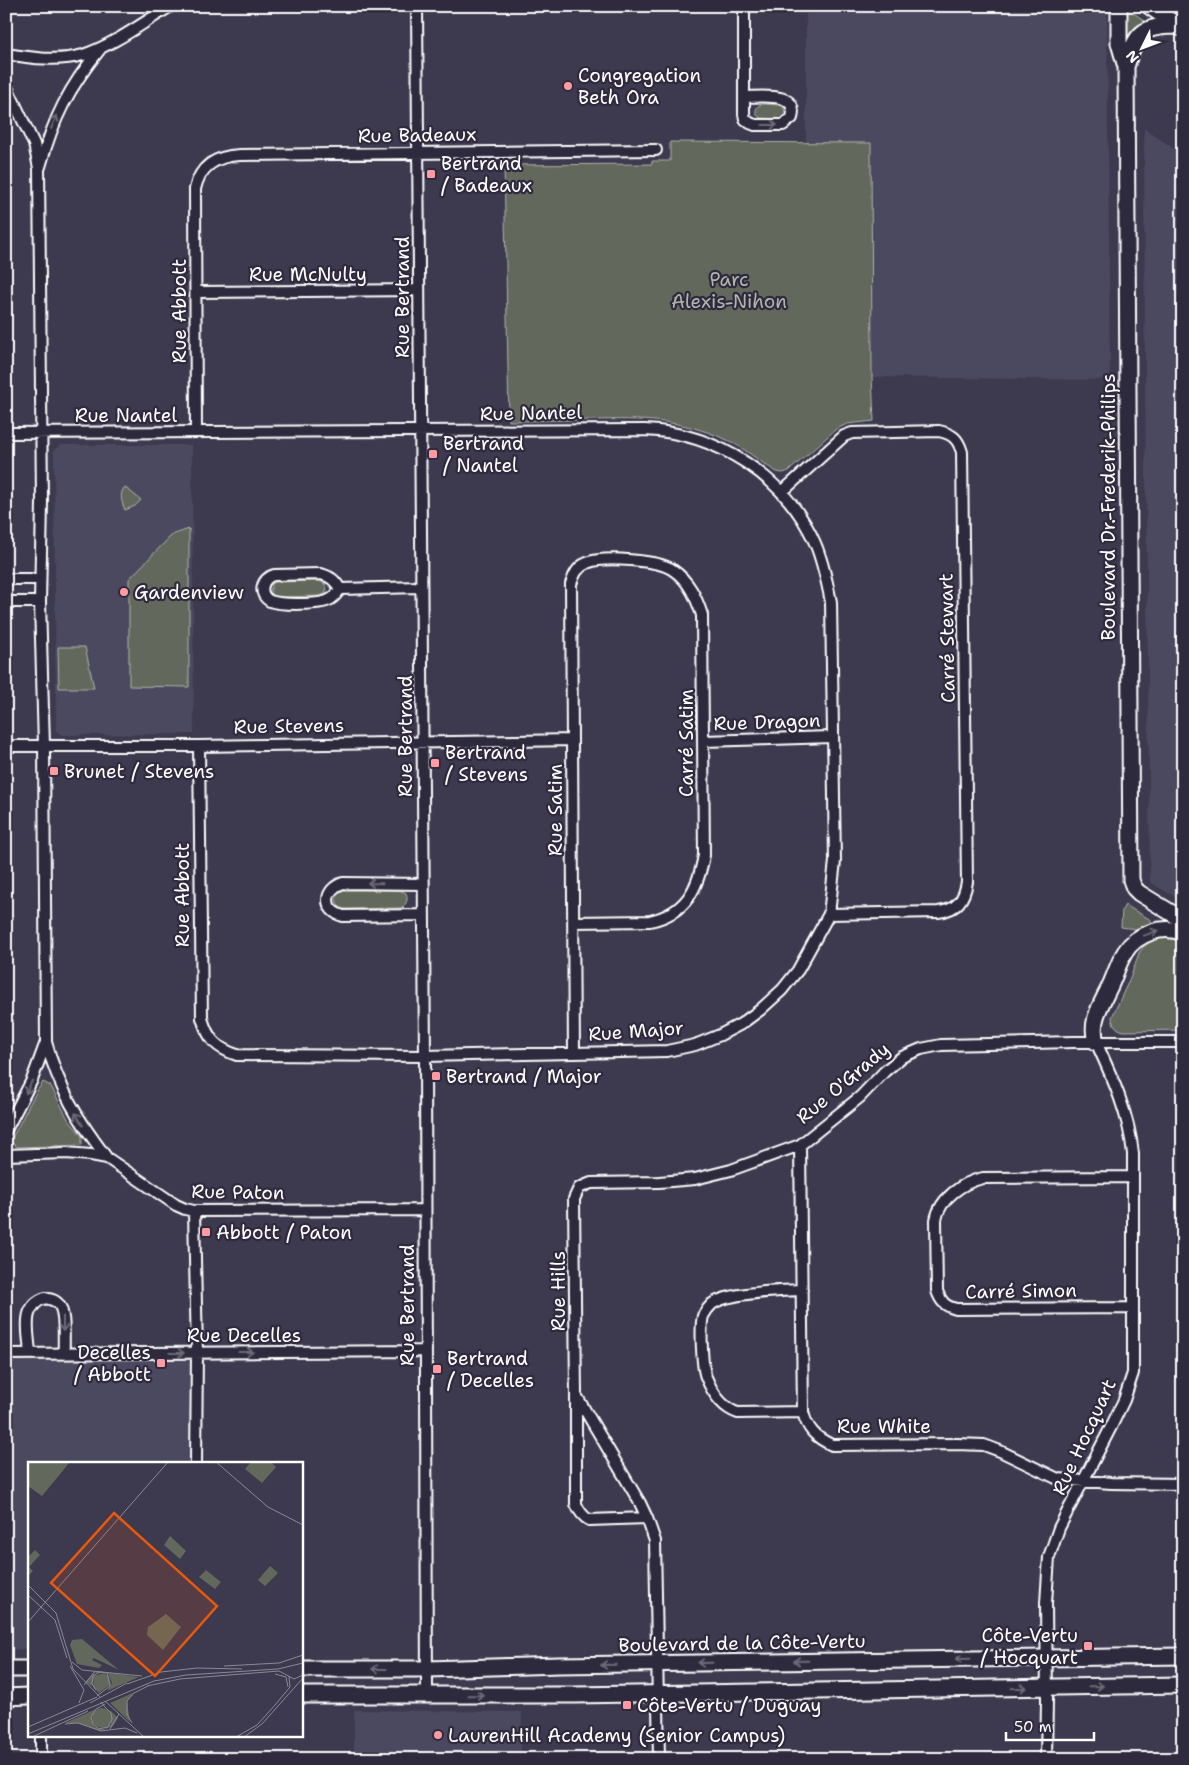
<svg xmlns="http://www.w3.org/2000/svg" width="1189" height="1765" viewBox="0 0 1189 1765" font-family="'Shantell Sans',sans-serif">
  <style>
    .built { fill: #4b485f }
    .green { fill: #62685b; stroke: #b0b4ad }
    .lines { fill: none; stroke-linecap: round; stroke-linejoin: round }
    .street-casing { stroke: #fff; stroke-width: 14 }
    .secondary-casing { stroke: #fff; stroke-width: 19 }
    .street { stroke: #2f2a3d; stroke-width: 10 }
    .secondary { stroke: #2f2a3d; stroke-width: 15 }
    .oneway { stroke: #6d6a77 }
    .poi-dot { fill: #ff9aa2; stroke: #2f2a3d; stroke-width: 2 }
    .labels { text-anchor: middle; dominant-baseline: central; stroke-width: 4.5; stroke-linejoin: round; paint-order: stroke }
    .poi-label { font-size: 19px; fill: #fff; stroke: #2f2a3d; text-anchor: start }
    .street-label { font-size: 19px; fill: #fff; stroke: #2f2a3d }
    .park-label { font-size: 19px; fill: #b0b4ad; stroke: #2f2a3d }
    .inset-road { fill: none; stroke: #8b8895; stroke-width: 1 }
    .view { fill: #e8590c; fill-opacity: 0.15; stroke: #e8590c; stroke-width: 2.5 }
    .inset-edge { fill: none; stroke: #fff; stroke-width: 2.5 }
  </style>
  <rect width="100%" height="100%" fill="#3d394f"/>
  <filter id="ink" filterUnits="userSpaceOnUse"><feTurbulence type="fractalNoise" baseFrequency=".02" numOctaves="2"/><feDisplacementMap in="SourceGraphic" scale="10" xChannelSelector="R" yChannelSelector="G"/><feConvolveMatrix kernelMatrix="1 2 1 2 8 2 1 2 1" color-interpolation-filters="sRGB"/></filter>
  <g filter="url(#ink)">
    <!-- built -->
    <path class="built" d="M806,6H1107L1110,380L872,377L871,143H806Z
      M1144,128L1183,155V902L1150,882L1145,382Z
      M60,445H192L194,734L62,735L56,731L54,455V450Z
      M197,1353L196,1464H29V1649L6,1650V1354Z
      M354,1710L522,1712L521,1759H354Z"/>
    <!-- green -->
    <path class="green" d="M1128,9L1145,21L1146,24L1128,42H1126V11Z
      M763,104L781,105L784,108L785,115L780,119L760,118L756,114C755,109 758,104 763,104Z
      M670,142L871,143L872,377L874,421L847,424L836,429L789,471L783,473L777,472C759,462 744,447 725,439C679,419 643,419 594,420C566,420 538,421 509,421L504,165L652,164V161H670Z
      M124,488L127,489L141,500L135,506L125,510C122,503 119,495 124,488Z
      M189,529V687L129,686V579L172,535Z
      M320,581L325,584L327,589L325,594L320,596L275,597C270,593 270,590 272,584L276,582Z
      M58,647H85L94,688H59Z
      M344,890H399L406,893C409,900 406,906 399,908L344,909L338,906L336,899L338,893Z
      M1125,905L1151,920L1153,926L1143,930L1121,927L1122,910Z
      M1173,936L1183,940V1030L1124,1031C1117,1030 1112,1024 1112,1017L1131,976L1139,953L1143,947L1156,938Z
      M43,1082L51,1086L68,1119L82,1136V1145L17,1147L10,1141C22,1121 30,1100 43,1082Z"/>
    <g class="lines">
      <!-- street casing -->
      <g class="street-casing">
        <path id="street" d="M417,6L425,1056L427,1695
          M744,6V114L745,119L750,123L755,125H783L792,118C799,91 762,97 744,97
          M6,54C31,58 58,62 83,55C112,46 144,22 171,6
          M6,85L34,144L39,168L42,503L40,602L44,746L46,1042C59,1089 78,1120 107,1158
          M40,167C53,119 69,87 101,48
          M196,292L419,290
          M196,432L195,189C200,165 217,156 240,155L656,150
          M6,433L645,430C717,433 786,477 815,543C823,562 827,582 831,602L835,861L829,914L798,970L782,990L760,1010L741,1024L720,1035L695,1045L667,1051L425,1056L237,1055C216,1048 208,1039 202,1018L199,746
          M782,492L844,436L852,433L939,431C953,434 958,439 962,452L967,882C964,900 957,910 938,912L829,914
          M321,574C331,577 335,580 340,589C337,594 334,598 329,600C320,605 280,605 270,601C257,594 262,578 274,575Z
          M6,579H40
          M340,589L421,587
          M6,602H40
          M704,741L832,737
          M6,746H199L572,740
          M423,915L343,916C322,910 324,889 343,883L423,884
          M573,922L650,921C686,913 698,889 704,855L702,615C696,597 689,581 673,570C659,560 603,556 587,563C577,567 574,575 571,584L574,1053
          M6,1130L32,1080L46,1042
          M800,1145L803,1412C807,1429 816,1438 832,1445L957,1444L984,1445L1000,1451L1058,1479L1111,1483L1183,1484
          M6,1155L66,1153L91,1155L107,1158L176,1205L185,1209L194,1211L425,1210
          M1132,1177L983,1178C963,1182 939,1199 936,1220L937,1291C941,1302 945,1306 956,1309L1133,1308
          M194,1211L197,1353L196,1464
          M802,1290C781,1291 729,1292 712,1304C709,1307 705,1312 703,1316C700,1326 702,1368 706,1377C712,1392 722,1408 738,1413L803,1412
          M6,1354L425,1351
          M30,1354C29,1332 20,1307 45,1298C50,1299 56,1300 59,1305C66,1313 63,1342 64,1354
          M576,1397V1504C579,1511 582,1516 589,1520L647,1518
          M41,1759V1736
          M659,1759L655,1541L647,1518L640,1503L576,1395L574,1199L579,1188L591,1183L659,1182L695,1179L731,1170L800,1145L860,1097L885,1071L902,1057L921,1049L941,1045L1074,1042H1183
          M1046,1759L1047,1701L1046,1603L1049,1557L1059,1528L1112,1425L1124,1400L1133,1373V1154C1129,1114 1113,1079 1096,1042"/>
      </g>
      <!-- secondary casing -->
      <g class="secondary-casing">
        <path id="secondary" d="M1119,6V43L1126,67L1131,880L1134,888L1139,893L1183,920
          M1149,6L1181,28
          M1126,67C1137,32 1140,26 1179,26
          M1096,1042C1090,1021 1100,1007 1109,988C1115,976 1118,963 1125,952C1136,934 1163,924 1183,933
          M6,1669H29
          M301,1669H428L559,1665L1183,1656
          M301,1695H575L1183,1685
          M6,1697L29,1696"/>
      </g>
      <!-- street -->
      <use href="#street" class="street"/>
      <!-- secondary -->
      <use href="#secondary" class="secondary"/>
    </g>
    <!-- one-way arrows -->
    <defs><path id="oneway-shaft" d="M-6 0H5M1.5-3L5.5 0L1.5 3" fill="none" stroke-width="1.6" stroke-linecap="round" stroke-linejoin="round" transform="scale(1.25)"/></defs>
    <g class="oneway">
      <use href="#oneway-shaft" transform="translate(54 122) rotate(-67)"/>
      <use href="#oneway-shaft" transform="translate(770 125)"/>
      <use href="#oneway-shaft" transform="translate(375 883) rotate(-179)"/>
      <use href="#oneway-shaft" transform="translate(1151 933) rotate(-20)"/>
      <use href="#oneway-shaft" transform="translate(29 1087) rotate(116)"/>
      <use href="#oneway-shaft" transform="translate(79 1119) rotate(-122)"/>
      <use href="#oneway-shaft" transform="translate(63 1324) rotate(90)"/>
      <use href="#oneway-shaft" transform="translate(246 1352)"/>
      <use href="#oneway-shaft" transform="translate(177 1353)"/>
      <use href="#oneway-shaft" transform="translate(963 1659) rotate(179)"/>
      <use href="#oneway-shaft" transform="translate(801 1661) rotate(179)"/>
      <use href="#oneway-shaft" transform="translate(705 1663) rotate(179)"/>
      <use href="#oneway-shaft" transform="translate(608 1665) rotate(179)"/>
      <use href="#oneway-shaft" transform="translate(379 1669) rotate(180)"/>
      <use href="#oneway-shaft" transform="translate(1096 1686) rotate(-1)"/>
      <use href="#oneway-shaft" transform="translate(1019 1688) rotate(-2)"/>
      <use href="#oneway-shaft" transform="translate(476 1695) rotate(-1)"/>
    </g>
  </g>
  <!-- markers -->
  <g class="poi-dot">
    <circle cx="568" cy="86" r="5"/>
    <rect x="426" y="169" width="10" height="10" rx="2.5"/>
    <rect x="428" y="449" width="10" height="10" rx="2.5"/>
    <circle cx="124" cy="592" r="5"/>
    <rect x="430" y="758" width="10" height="10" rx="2.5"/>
    <rect x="49" y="766" width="10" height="10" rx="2.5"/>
    <rect x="431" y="1071" width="10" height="10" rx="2.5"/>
    <rect x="201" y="1227" width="10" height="10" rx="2.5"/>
    <rect x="156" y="1358" width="10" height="10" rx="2.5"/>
    <rect x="432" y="1364" width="10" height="10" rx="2.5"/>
    <rect x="1083" y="1641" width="10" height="10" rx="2.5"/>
    <rect x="622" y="1700" width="10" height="10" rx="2.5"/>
    <circle cx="438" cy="1735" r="5"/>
  </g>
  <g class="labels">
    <!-- poi labels -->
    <g class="poi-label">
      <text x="578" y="75">Congregation<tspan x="578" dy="22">Beth Ora</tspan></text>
      <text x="441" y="163">Bertrand<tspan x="441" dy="22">/ Badeaux</tspan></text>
      <text x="443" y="443">Bertrand<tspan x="443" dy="22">/ Nantel</tspan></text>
      <text x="134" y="592">Gardenview</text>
      <text x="445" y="752">Bertrand<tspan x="445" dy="22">/ Stevens</tspan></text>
      <text x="64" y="771">Brunet / Stevens</text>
      <text x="446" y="1076">Bertrand / Major</text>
      <text x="216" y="1232">Abbott / Paton</text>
      <text x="151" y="1352" text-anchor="end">Decelles<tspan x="151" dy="22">/ Abbott</tspan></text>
      <text x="447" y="1358">Bertrand<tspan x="447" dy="22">/ Decelles</tspan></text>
      <text x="1078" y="1635" text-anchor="end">Côte-Vertu<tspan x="1078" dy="22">/ Hocquart</tspan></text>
      <text x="637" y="1705">Côte-Vertu / Duguay</text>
      <text x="448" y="1735">LaurenHill Academy (Senior Campus)</text>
    </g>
    <!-- street labels -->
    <g class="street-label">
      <text transform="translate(417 135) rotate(-1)">Rue Badeaux</text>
      <text x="308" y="274">Rue McNulty</text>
      <text transform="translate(402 297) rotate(-90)">Rue Bertrand</text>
      <text transform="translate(179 311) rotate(-90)">Rue Abbott</text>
      <text transform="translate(531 413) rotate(-1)">Rue Nantel</text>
      <text x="126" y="415">Rue Nantel</text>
      <text transform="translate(1108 507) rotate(-90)">Boulevard Dr.-Frederik-Philips</text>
      <text transform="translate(947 638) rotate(-91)">Carré Stewart</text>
      <text transform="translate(767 722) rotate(-2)">Rue Dragon</text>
      <text transform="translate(289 726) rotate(-1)">Rue Stevens</text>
      <text transform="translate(405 736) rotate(-90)">Rue Bertrand</text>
      <text transform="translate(686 743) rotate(-90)">Carré Satim</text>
      <text transform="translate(555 810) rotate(-90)">Rue Satim</text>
      <text transform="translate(182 895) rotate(-90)">Rue Abbott</text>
      <text transform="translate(636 1031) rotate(-4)">Rue Major</text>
      <text transform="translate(843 1083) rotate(-40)">Rue O'Grady</text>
      <text transform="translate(238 1192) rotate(1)">Rue Paton</text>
      <text transform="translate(558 1291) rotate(-90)">Rue Hills</text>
      <text transform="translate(1021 1291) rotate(-1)">Carré Simon</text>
      <text transform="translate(407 1305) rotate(-90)">Rue Bertrand</text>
      <text x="244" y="1335">Rue Decelles</text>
      <text x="884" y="1426">Rue White</text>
      <text transform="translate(1084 1437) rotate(-65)">Rue Hocquart</text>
      <text transform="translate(742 1643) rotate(-1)">Boulevard de la Côte-Vertu</text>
    </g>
    <!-- park labels -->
    <g class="park-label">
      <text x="729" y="279">Parc<tspan x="729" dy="22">Alexis-Nihon</tspan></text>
    </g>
  </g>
  <!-- overview -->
  <g transform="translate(28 1462)">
    <rect width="275" height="275" fill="#3d394f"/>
    <path d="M0,0H42L14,34L0,24ZM223,0H243L248,5L234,21L217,7ZM142,74L158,89L152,97L136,83ZM7,88L12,93L1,105L5,109L0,114V95ZM242,104L250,111L237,124L230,118ZM178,108L193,120L187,127L171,115ZM138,152L153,165L135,188L119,173L120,165ZM54,177L73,193L91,208L66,196L64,198L74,203L71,206L49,202L42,183L44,178ZM68,209L111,215L79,229L84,221L80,211H67L64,224L57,220ZM76,211L81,214L83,222L71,231L65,225L66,214ZM107,230L99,239L102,260L82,241ZM64 256a10 10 0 1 1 20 0a10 10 0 1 1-20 0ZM68,247L63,255L67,265L76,267L83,262L82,248L90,256L85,264L73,269L49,261H37Z" fill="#62685b"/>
    <path class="inset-road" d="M188,0L240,45L275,63M0,123L28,151L45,207L72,235M0,133L27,158L39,196M0,160L140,0M44,200L54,208L114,214M42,204L56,228L51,241M196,204L251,201L275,193M169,206L214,207M247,212L258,215L260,225M99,222L133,210L169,206M56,223L67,209M119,224L152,217L251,209L266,217L275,213M68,228L64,222L65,214L72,210L79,211L82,224L69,234M77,239L116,275M73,240L77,245L83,251L84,257L80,265L71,267L65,262L63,255L67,249L68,247L72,245L77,242M62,241L99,221M247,243L262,225L261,214M104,261L99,252V239L106,231L120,224M37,262L50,261L73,269L97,266L109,271M0,265L69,235M82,267L91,252M0,272L126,219L158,213L250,207L275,201M4,275L60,249M208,275L229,263L248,242M216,275L234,262L275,216"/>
    <path class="view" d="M86,51L189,144L127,214L23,121Z"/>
    <rect width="275" height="275" class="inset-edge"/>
  </g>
  <!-- margin -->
  <rect width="1189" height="1765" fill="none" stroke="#2f2a3d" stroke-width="25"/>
  <rect x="12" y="12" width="1164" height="1740" fill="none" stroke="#fff" stroke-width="2" filter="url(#ink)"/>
  <!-- north arrow -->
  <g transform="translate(1142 48) rotate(228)" stroke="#2f2a3d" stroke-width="4" paint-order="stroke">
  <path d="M0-4L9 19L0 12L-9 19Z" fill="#ffffff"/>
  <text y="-8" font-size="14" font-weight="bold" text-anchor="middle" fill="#ffffff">N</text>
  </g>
  <!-- scale -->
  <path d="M1006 1732v8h88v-8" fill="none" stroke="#ffffff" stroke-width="2.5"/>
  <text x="1014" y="1732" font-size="15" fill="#ffffff" stroke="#2f2a3d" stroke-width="4" paint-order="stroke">50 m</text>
</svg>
